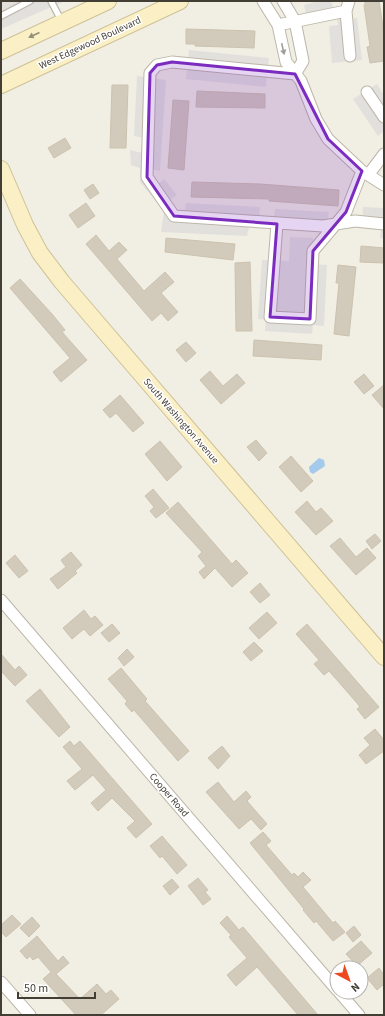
<svg xmlns="http://www.w3.org/2000/svg" width="385" height="1016" viewBox="0 0 385 1016" font-family="'Source Sans 3',sans-serif">
  <style>
    .parking { fill: #e2e0dd }
    .water { fill: #a4caeb }
    .building { fill: #d2cabb; stroke: #ccc2ae }
    .lines { fill: none; stroke-linecap: round; stroke-linejoin: round }
    .lane-casing { stroke: #bcb6a8; stroke-width: 8 }
    .street-casing { stroke: #bcb6a8; stroke-width: 13 }
    .secondary-casing { stroke: #cec297; stroke-width: 18 }
    .lane { stroke: #fff; stroke-width: 5.5 }
    .street { stroke: #fff; stroke-width: 11 }
    .secondary { stroke: #fbf0c5; stroke-width: 16 }
    .oneway { fill: #968e76 }
    .oneway2 { fill: #a19e9a }
    .marked { fill: #7b2cbf; fill-opacity: 0.2; stroke: #7b2cbf; stroke-width: 3; stroke-linejoin: round }
    .labels { text-anchor: middle; dominant-baseline: central; stroke-width: 3; stroke-linejoin: round; paint-order: stroke }
    .street-label { font-size: 10px; fill: #433e35; stroke: #fff }
  </style>
  <rect width="100%" height="100%" fill="#f1eee4"/>
  <!-- parking -->
  <path class="parking" d="M1,1H65L1,29Z
    M318,1H331L333,7L350,19L357,18L362,60L332,63L329,26L338,25L337,19L308,22L304,5Z
    M189,50L269,58L266,87L186,79Z
    M137,76L166,80L160,171L151,169L153,179L157,185L164,179L177,195L170,200L177,211H185L186,203L260,207L259,217H274L275,209L329,212L325,231L249,227L247,236L161,232L164,211L140,182V168L131,165L130,150L142,153L144,138L134,136Z
    M377,84L384,95V131L378,136L353,99Z
    M363,207L384,208V238H380L381,229L362,228Z
    M290,237L313,238L312,264L327,265L324,326L313,325L312,334L265,331L266,320L258,319L262,260L289,261Z"/>
  <!-- water -->
  <path class="water" d="M319,458L324,460L325,466L313,474L310,472L309,467Z"/>
  <!-- building -->
  <path class="building" d="M365,1H379L384,33V61L370,63L367,47L370,46L364,5H365Z
    M186,29L255,31L254,48L195,46V44H186Z
    M112,85H128L126,148H110Z
    M197,91L265,94V108L196,107Z
    M173,100L189,101L184,170L168,168Z
    M65,138L71,148L54,158L48,148Z
    M192,182L260,184L339,190L338,206L269,201V199L191,197Z
    M93,184L99,193L90,199L84,190Z
    M86,203L95,216L78,228L69,215Z
    M96,235L109,251L119,242L127,250L117,259L144,291L165,272L174,282L161,293L178,312L168,321L161,313L152,321L86,244Z
    M166,238L235,244L233,260L165,252Z
    M361,246L384,248V263L360,262Z
    M250,262L252,331H236L235,263Z
    M338,265L356,267L349,336L334,334L339,283H336Z
    M20,279L52,314L65,330L62,332L87,360L61,382L53,372L70,358L10,288Z
    M254,340L322,345L321,360L253,356Z
    M186,342L196,353L186,362L176,350Z
    M210,371L223,386L237,374L245,383L221,404L200,380Z
    M364,374L374,386L364,394L354,382Z
    M384,385V409L372,395Z
    M120,395L144,423L133,432L116,413L110,418L103,410Z
    M256,440L267,453L259,461L247,447Z
    M160,441L182,467L167,481L145,454Z
    M291,456L313,481L301,492L279,467Z
    M153,489L169,508L156,518L150,511L154,507L145,496Z
    M307,501L316,512L321,508L333,521L316,535L295,512Z
    M178,502L232,564L236,560L248,573L232,587L215,568L204,579L199,572L206,566L198,556L202,552L166,513Z
    M375,534L381,541L372,549L366,541Z
    M340,538L356,557L367,548L376,558L356,575L330,546Z
    M71,552L82,565L75,571L77,573L58,589L50,579L66,567L61,560Z
    M15,555L28,571L19,578L6,563Z
    M260,583L270,595L260,603L250,592Z
    M84,610L91,619L95,616L103,625L90,636L84,629L72,639L63,628Z
    M267,612L277,623L259,639L249,628Z
    M112,624L120,633L109,642L101,633Z
    M307,624L379,707L365,719L357,709L360,707L357,703L329,671L324,675L314,664L319,660L296,634Z
    M254,642L263,651L251,661L243,652Z
    M127,649L134,657L124,666L118,658Z
    M1,654L15,670L19,666L27,675L15,686L1,671Z
    M121,668L147,699L145,701L189,751L178,761L134,710L132,712L125,704L127,701L108,679Z
    M40,689L70,727L59,737L26,701Z
    M375,729L384,740V751L366,764L359,755L370,745L364,738Z
    M70,741L74,746L80,741L152,824L136,838L127,828L135,821L112,798L98,811L91,803L106,790L93,775L75,790L67,781L82,769L63,747Z
    M222,746L230,756L218,769L208,758Z
    M218,782L234,802L246,791L251,797L247,801L267,824L261,830L251,819L239,829L206,792Z
    M263,832L271,841L266,845L292,875L294,873L298,877L303,872L311,880L303,887L333,923L335,921L345,932L333,941L316,921L314,923L303,910L304,909L250,843Z
    M162,836L187,865L177,874L162,856L160,858L150,846Z
    M198,878L208,890L205,892L211,899L203,905L188,886Z
    M172,879L179,887L170,895L163,886Z
    M12,915L21,924L6,937L1,932V925Z
    M227,916L239,930L243,927L318,1015H298L257,967L236,986L227,975L247,958L229,937L231,935L220,923Z
    M32,917L40,926L29,937L20,928Z
    M354,926L361,935L353,942L346,933Z
    M37,936L58,961L63,956L69,963L56,974L80,999L97,984L106,994L111,990L119,999L101,1015H76L43,979L51,972L38,957L33,960L30,956L27,959L20,951Z
    M361,941L372,953L357,966L346,954Z
    M379,968L384,975V984L377,990L367,978Z"/>
  <g class="lines">
    <!-- lane casing -->
    <g class="lane-casing">
      <path id="lane" d="M51,1L62,22
        M1,16L30,1"/>
    </g>
    <!-- street casing -->
    <g class="street-casing">
      <path id="street" d="M263,1L278,25L286,62L301,81L316,119L328,139L362,171L384,185
        M283,1L295,21L303,61L295,74
        M349,1L346,11L350,56
        M278,25L346,11
        M295,74L172,62L157,65L150,73L147,177L174,216L323,226L355,221L384,224
        M367,92L384,117
        M369,174L384,154
        M277,224L270,317L310,319L313,251L346,212L362,171
        M1,600L337,990
        M1,982L30,1015
        M339,992L359,1015"/>
    </g>
    <!-- secondary casing -->
    <g class="secondary-casing">
      <path id="secondary" d="M1,51L108,1
        M1,85L180,1
        M1,169L25,225L40,253L62,282L384,657"/>
    </g>
    <!-- lane -->
    <use href="#lane" class="lane"/>
    <!-- street -->
    <use href="#street" class="street"/>
    <!-- secondary -->
    <use href="#secondary" class="secondary"/>
  </g>
  <!-- one-way arrows -->
  <defs><path id="oneway-solid" d="M-6-.8H1V-3.2L6.5 0L1 3.2V.8H-6Z"/></defs>
  <use class="oneway" href="#oneway-solid" transform="translate(34 35) rotate(155)"/>
  <use class="oneway2" href="#oneway-solid" transform="translate(283 49) rotate(77)"/>
  <!-- marked area -->
  <path class="marked" d="M172,62L295,74L328,139L362,171L346,212L313,251L310,319L270,317L277,224L174,216L147,177L150,73L157,65Z"/>
  <g class="labels">
    <!-- street labels -->
    <g class="street-label">
      <text transform="translate(90 43) rotate(-25)">West Edgewood Boulevard</text>
      <text transform="translate(181 421) rotate(49)">South Washington Avenue</text>
      <text transform="translate(169 795) rotate(49)">Cooper Road</text>
    </g>
  </g>
  <!-- border -->
  <rect width="385" height="1016" fill="none" stroke="#433e35" stroke-width="4"/>
  <!-- north arrow -->
  <g transform="translate(349 980) rotate(139)"><circle r="19" fill="#ffffff" stroke="#b4b2ae"/>
  <path d="M0-3L7 15L0 10L-7 15Z" fill="#ec4920"/>
  <text y="-6" font-size="11" font-weight="bold" text-anchor="middle" fill="#433e35">N</text>
  </g>
  <!-- scale -->
  <path d="M18 992v6h77v-6" fill="none" stroke="#433e35" stroke-width="2"/>
  <text x="24" y="992" font-size="12" fill="#433e35" stroke="#ffffff" stroke-width="3" paint-order="stroke">50 m</text>
</svg>
